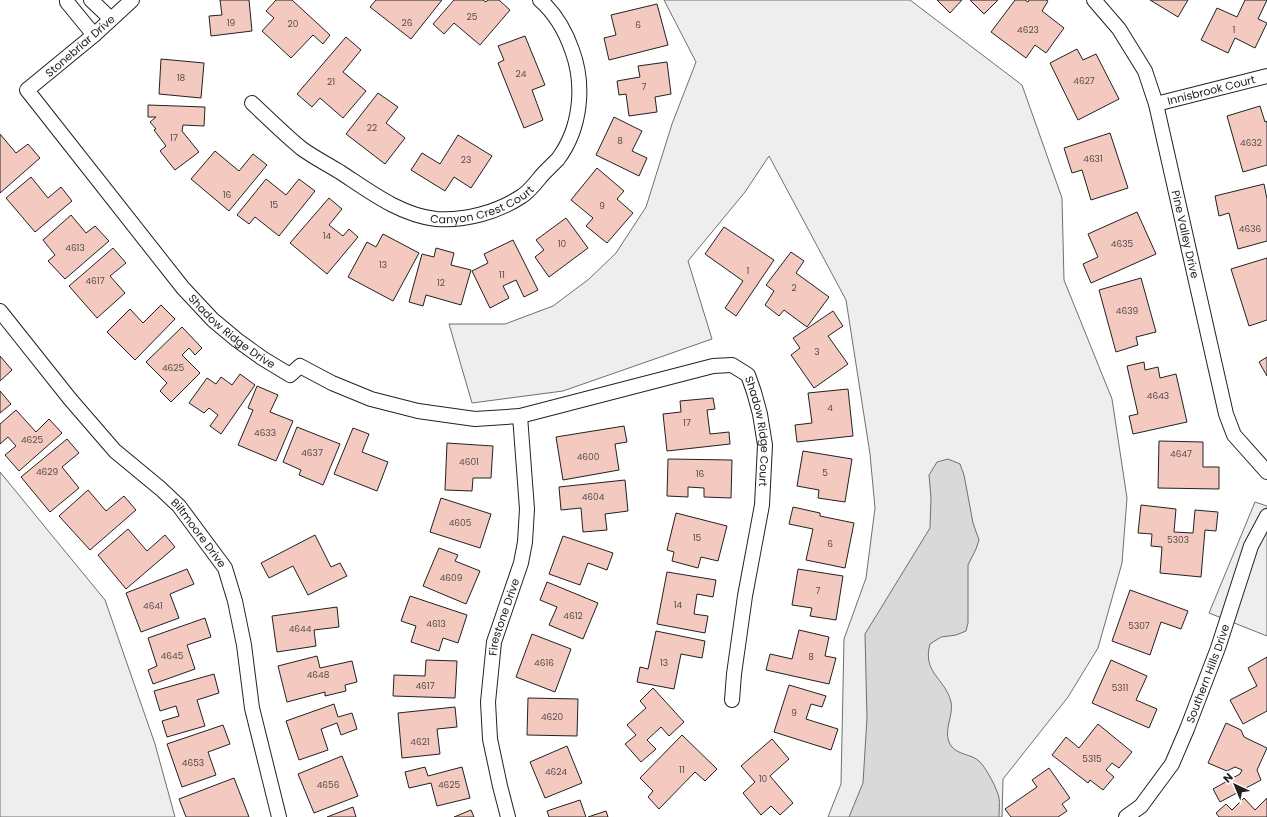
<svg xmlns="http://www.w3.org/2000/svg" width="1267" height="817" viewBox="0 0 1267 817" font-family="Poppins,sans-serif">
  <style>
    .green { fill: #eee; stroke: #6f6f6f }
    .water { fill: #d9d9d9; stroke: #6f6f6f }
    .building { fill: #f3c9c0; stroke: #222 }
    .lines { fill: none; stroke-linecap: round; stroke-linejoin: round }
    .minor-casing { stroke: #222; stroke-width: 16 }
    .minor { stroke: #fff; stroke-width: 14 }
    .labels { text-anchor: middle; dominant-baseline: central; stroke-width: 3; stroke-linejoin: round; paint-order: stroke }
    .number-label { font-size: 9px; fill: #564c4a }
    .street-label { font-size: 11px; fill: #222; stroke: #fff }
  </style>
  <rect width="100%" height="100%" fill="#fff"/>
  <!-- green -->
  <path class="green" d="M664,0H910L1022,85L1062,198L1064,280L1112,399L1127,498L1122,563L1098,648L1068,697L1003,779L1002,817H828L841,784L844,639L866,578L875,508L870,454L846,300L769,156L745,192L688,261L712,339L563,391L472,403L449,324H505L553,306L589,279L616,253L646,207L672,124L696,62Z
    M0,472L105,600L155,744L175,817H0Z
    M1255,502L1267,506V636L1209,613Z"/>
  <!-- water -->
  <path class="water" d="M948,459L960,464L964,475L973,523L979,540L976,549L968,565V623L966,631L956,635L941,637L930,644C922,673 945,678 951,702C954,716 941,734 952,747C959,755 971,754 979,761C985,766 998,790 999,798C1000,804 999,811 999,817H849L863,783L867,718L865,634L930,528L931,498L929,475L937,462Z"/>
  <!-- building -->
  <path class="building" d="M220,0H249L252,31L211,36L209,16L222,15Z
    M276,0H292L330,35L323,44L313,35L291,58L262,31L274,18L266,11Z
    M376,0H442L411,39L370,7Z
    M454,0H483L486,2L488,0H499L510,10L480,45L454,23L444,34L433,24Z
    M937,0H962L950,13Z
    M970,0H998L984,14Z
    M1015,0H1025L1028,2L1029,0H1046L1048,1L1042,11L1064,28L1046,53L1035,45L1026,58L991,32Z
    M1150,0H1188L1178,17Z
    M1245,0H1267L1258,19L1267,23L1255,48L1235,38L1228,53L1201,40L1217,8L1237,17Z
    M657,4L668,45L609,60L604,38L616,35L611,15Z
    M525,36L545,85L532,90L543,120L524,128L498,63L504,60L498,46Z
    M346,37L361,50L343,72L366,91L343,118L320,98L312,107L297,94Z
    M1077,49L1083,60L1096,54L1119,99L1078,120L1050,63Z
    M161,59L204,63L201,98L159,94Z
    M667,62L671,94L655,97L657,112L629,116L626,94L619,95L617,81L640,77L638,66Z
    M378,93L398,107L386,123L405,138L385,164L346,134Z
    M148,105L205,107L204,126L183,125L182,131L199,152L175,170L160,151L166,146L154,130L156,129L150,122L156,117H148Z
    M1260,106L1265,122L1267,121V165L1243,172L1227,116Z
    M614,117L642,131L632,151L647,158L639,176L596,155Z
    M1110,133L1128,188L1091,200L1082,170L1072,173L1064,148Z
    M0,134L16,153L28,144L40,158L0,193Z
    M458,135L492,156L471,188L454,177L445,191L411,170L422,153L440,164Z
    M215,151L239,171L253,154L267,165L229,211L191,179Z
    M597,168L624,191L617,199L633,213L607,243L586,226L593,218L571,200Z
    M31,177L48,198L61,187L72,201L35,232L6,198Z
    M266,179L286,195L299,179L315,191L279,236L255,217L249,224L237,215Z
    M1264,184L1267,199V241L1238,249L1229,213L1219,216L1215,196Z
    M329,198L342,209L329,225L343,236L349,229L358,237L327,274L290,243Z
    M1137,212L1156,254L1091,283L1083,264L1098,257L1088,234Z
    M71,215L86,233L95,226L109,241L65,279L48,261L55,255L43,240Z
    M566,218L588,248L549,277L535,257L544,250L536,240Z
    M724,227L774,260L736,316L725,308L743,281L705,254Z
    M383,234L419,253L393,301L348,277L367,242L376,247Z
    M513,240L538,290L524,297L516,280L503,286L509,298L490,308L472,271L488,263L484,254Z
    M113,248L126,263L110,276L125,293L97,318L69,286Z
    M436,248L454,253L451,265L471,270L461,305L426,295L423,306L409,302L422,254L434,257Z
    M791,252L804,261L796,273L829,297L807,327L784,310L779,316L765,305L774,291L766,285Z
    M1267,258V320L1249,326L1231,269Z
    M1141,278L1156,332L1136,337L1138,345L1116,352L1099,290Z
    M161,305L175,319L135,360L107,332L130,309L143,323Z
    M833,311L843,326L828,336L848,364L814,388L791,355L800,348L793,338Z
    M182,327L202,348L195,355L189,348L182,355L200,373L171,402L160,391L167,383L146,362Z
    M0,356L12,370L0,381Z
    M1267,357V376L1259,362Z
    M1144,362L1145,370L1158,367L1160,378L1176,374L1187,422L1133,434L1129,416L1138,414L1127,366Z
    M240,374L255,385L221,434L210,426L218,415L209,408L204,413L189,403L207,378L216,384L221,377L232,385Z
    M257,386L278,395L270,412L293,421L276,461L238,445L253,410L248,408Z
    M848,389L853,436L797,442L795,425L812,423L808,393Z
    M0,391L11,404L0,413Z
    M713,398L715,409L707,410L710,434L729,432L730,444L667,451L663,414L681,412L680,401Z
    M16,410L36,432L49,419L62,433L19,471L5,455L16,446L8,437L0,444V424Z
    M624,426L627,442L615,444L619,470L563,480L556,437Z
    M297,427L340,444L323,485L299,475L301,470L283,462Z
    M353,428L369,434L362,452L388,462L377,491L334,474Z
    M67,439L79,453L62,467L79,488L50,512L21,477Z
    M1159,441L1203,442V467H1219V489L1158,488Z
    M447,443L493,446L491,478H473L472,491L445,490Z
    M803,451L852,459L845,502L818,498L819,490L797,486Z
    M668,459L732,460L731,498L704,497V488L688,487V497L667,496Z
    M625,480L628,511L605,514L607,530L583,532L581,508L561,510L559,487Z
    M88,490L106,511L124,496L136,510L90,550L59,516Z
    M441,498L491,514L480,548L430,532Z
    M1141,505L1176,509L1174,532L1193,533L1195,510L1218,512L1216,531L1205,530L1201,577L1160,573L1162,547L1151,546L1152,534L1138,533Z
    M793,507L820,513V516L854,523L845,568L806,560L813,529L789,524Z
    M676,513L727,526L718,561L701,557L698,568L672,561L674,552L667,550Z
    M128,529L147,551L165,535L175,547L126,589L98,555Z
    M315,535L331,567L340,563L347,576L308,595L293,566L269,578L261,563Z
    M563,536L613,553L607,570L588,563L580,585L549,574Z
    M439,548L458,555L455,561L480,571L466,604L423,586Z
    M187,569L194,584L170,594L179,618L141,632L126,593Z
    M798,569L843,576L836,620L810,616L812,608L792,605Z
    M667,572L716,580L713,597L697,594L694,614L708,616L705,633L657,624Z
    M547,582L598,603L583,639L549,625L557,607L540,600Z
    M1130,590L1188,611L1181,629L1161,622L1150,655L1112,641Z
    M410,596L467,615L458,643L443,638L439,651L411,642L416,626L401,621Z
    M337,607L339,627L314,630L316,646L277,652L272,616Z
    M205,618L211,637L187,645L195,669L153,684L148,670L157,666L148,638Z
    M799,630L829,637L825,656L836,658L829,684L766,670L770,654L792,659Z
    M656,631L705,641L702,658L681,654L674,689L637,682L640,667L648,669Z
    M532,634L571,649L555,692L516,677Z
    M317,656L320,668L352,661L357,682L345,685L346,691L325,696V692L287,702L278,666Z
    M1267,657V711L1243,724L1230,700L1257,686L1248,668Z
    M426,660L457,661L455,698L393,696L394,675L425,676Z
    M1111,660L1147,676L1136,700L1157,709L1149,728L1092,703Z
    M214,674L219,693L197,700L205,726L167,737L162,721L179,716L176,706L160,711L154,691Z
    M789,685L826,696L822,707L811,704L806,719L838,729L831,750L774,732Z
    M653,688L684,722L669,736L661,727L647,740L656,749L641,762L625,744L636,735L627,725L646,708L640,701Z
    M528,698L578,699L577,736L527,735Z
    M334,704L338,717L352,713L357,729L341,735L337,723L321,729L328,750L299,760L286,721Z
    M455,707L457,727L437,729L440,754L402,758L398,713Z
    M1226,723L1241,730L1244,737L1267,748L1257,770L1261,780L1220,802L1213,789L1240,774L1242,770L1235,767L1227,771L1208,763Z
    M1098,724L1132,752L1119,768L1112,763L1106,770L1114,777L1103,790L1090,780L1088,783L1052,755L1066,737L1079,748Z
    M223,725L230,744L208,752L216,775L182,787L167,744Z
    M682,735L717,769L705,781L695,772L659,809L648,797L653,791L640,778Z
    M772,739L789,759L770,776L793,803L780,815L771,806L761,815L743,793L755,782L741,766Z
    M567,746L582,783L545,798L530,762Z
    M342,756L358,796L314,813L298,774Z
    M425,767L428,776L462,767L470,798L437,806L431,783L409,788L405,772Z
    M1049,768L1070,798L1062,804L1067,811L1058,817H1011L1005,809L1037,787L1032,780Z
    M234,778L249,817H186L179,799Z
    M1244,798L1255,810L1267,798V817H1219L1216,813L1226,804L1232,810Z
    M580,800L586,817H549L547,811Z
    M353,807L356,817H327Z
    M471,810L474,817H454Z
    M606,811L608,817H588Z"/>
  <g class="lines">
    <!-- minor casing -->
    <g class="minor-casing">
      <g id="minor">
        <path d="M67,0V2L94,35"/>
        <path d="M91,0L111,19"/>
        <path id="s1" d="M132,0L94,35L27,90L183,288L213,320L237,340L262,358L290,375L300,366L332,383L371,399L418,411L475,419L520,416L713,366L732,365L748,375L754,392L760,414L765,445L762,505L745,596L734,674L732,700"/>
        <path id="s2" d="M1094,0L1119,29L1145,71L1156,104L1226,414L1234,435L1267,472"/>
        <path id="s3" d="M252,103C268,118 284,134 301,148C313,157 327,164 340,172C369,191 400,215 436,219C466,221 498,212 522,196C530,191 537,181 543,174C548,169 553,164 558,159C581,128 585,85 572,50C565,30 556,14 540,0"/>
        <path id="s4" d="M1156,104L1267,76"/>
        <path id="s5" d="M0,311L70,399L115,451L161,489L179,506L225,568L235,601L244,645L252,708L279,817"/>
        <path id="s6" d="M508,817L500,786L490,739L488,702L494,642L521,563L525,542L527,509L520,416"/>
        <path id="s7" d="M1126,817L1141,806L1172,764L1187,729L1218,648L1251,546L1267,516"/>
      </g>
    </g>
    <!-- minor -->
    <use href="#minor" class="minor"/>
  </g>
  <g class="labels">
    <!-- number labels -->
    <g class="number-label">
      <text x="472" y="17">25</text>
      <text x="231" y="23">19</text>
      <text x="407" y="23">26</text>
      <text x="293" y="24">20</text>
      <text x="638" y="25">6</text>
      <text x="1028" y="30">4623</text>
      <text x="1234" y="30">1</text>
      <text x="521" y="74">24</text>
      <text x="181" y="78">18</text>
      <text x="1084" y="81">4627</text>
      <text x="331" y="82">21</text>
      <text x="644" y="87">7</text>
      <text x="372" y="128">22</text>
      <text x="174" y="138">17</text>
      <text x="620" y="141">8</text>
      <text x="1251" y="143">4632</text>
      <text x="1093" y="159">4631</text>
      <text x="466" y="160">23</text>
      <text x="227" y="195">16</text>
      <text x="274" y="205">15</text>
      <text x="602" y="206">9</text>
      <text x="1250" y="229">4636</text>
      <text x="327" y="236">14</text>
      <text x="562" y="244">10</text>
      <text x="1122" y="244">4635</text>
      <text x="75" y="248">4613</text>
      <text x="383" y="265">13</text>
      <text x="748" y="271">1</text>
      <text x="502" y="275">11</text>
      <text x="95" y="281">4617</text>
      <text x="441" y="283">12</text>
      <text x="794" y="288">2</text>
      <text x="1127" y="311">4639</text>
      <text x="817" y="352">3</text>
      <text x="173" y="368">4625</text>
      <text x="1158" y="396">4643</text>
      <text x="830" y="408">4</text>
      <text x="687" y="423">17</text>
      <text x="265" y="433">4633</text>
      <text x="32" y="440">4625</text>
      <text x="312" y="453">4637</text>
      <text x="1181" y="454">4647</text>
      <text x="588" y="457">4600</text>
      <text x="469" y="462">4601</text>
      <text x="47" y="472">4629</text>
      <text x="825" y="473">5</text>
      <text x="700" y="474">16</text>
      <text x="593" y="497">4604</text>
      <text x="460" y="523">4605</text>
      <text x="697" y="538">15</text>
      <text x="1178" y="540">5303</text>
      <text x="830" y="544">6</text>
      <text x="451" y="578">4609</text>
      <text x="818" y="591">7</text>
      <text x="678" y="605">14</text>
      <text x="153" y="606">4641</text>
      <text x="573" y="616">4612</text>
      <text x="436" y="624">4613</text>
      <text x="1139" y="626">5307</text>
      <text x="300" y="629">4644</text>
      <text x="172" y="656">4645</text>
      <text x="811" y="657">8</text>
      <text x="544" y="663">4616</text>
      <text x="664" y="663">13</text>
      <text x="318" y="675">4648</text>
      <text x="425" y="686">4617</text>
      <text x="1120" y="688">5311</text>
      <text x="794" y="713">9</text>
      <text x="552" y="717">4620</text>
      <text x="420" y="742">4621</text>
      <text x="1092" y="759">5315</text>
      <text x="193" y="763">4653</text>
      <text x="682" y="770">11</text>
      <text x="556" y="772">4624</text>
      <text x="763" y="779">10</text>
      <text x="328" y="785">4656</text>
      <text x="449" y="785">4625</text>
    </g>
    <!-- street labels -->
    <g class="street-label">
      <text transform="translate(80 46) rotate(-41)">Stonebriar Drive</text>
      <text stroke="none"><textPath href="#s4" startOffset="57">Innisbrook Court</textPath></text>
      <text stroke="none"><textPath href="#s3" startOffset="269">Canyon Crest Court</textPath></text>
      <text stroke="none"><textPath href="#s2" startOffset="256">Pine Valley Drive</textPath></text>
      <text stroke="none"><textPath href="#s1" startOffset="456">Shadow Ridge Drive</textPath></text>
      <text stroke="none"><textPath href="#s1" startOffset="1067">Shadow Ridge Court</textPath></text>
      <text stroke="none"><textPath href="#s5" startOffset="299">Biltmoore Drive</textPath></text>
      <text stroke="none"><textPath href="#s6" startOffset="204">Firestone Drive</textPath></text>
      <text stroke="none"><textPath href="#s7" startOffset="168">Southern Hills Drive</textPath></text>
    </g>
  </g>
  <!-- north arrow -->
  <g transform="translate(1235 785) rotate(316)" stroke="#ffffff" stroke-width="3" paint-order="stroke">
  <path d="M0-3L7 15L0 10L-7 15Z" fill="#222222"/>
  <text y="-6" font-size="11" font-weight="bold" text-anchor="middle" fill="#222222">N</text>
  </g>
</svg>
